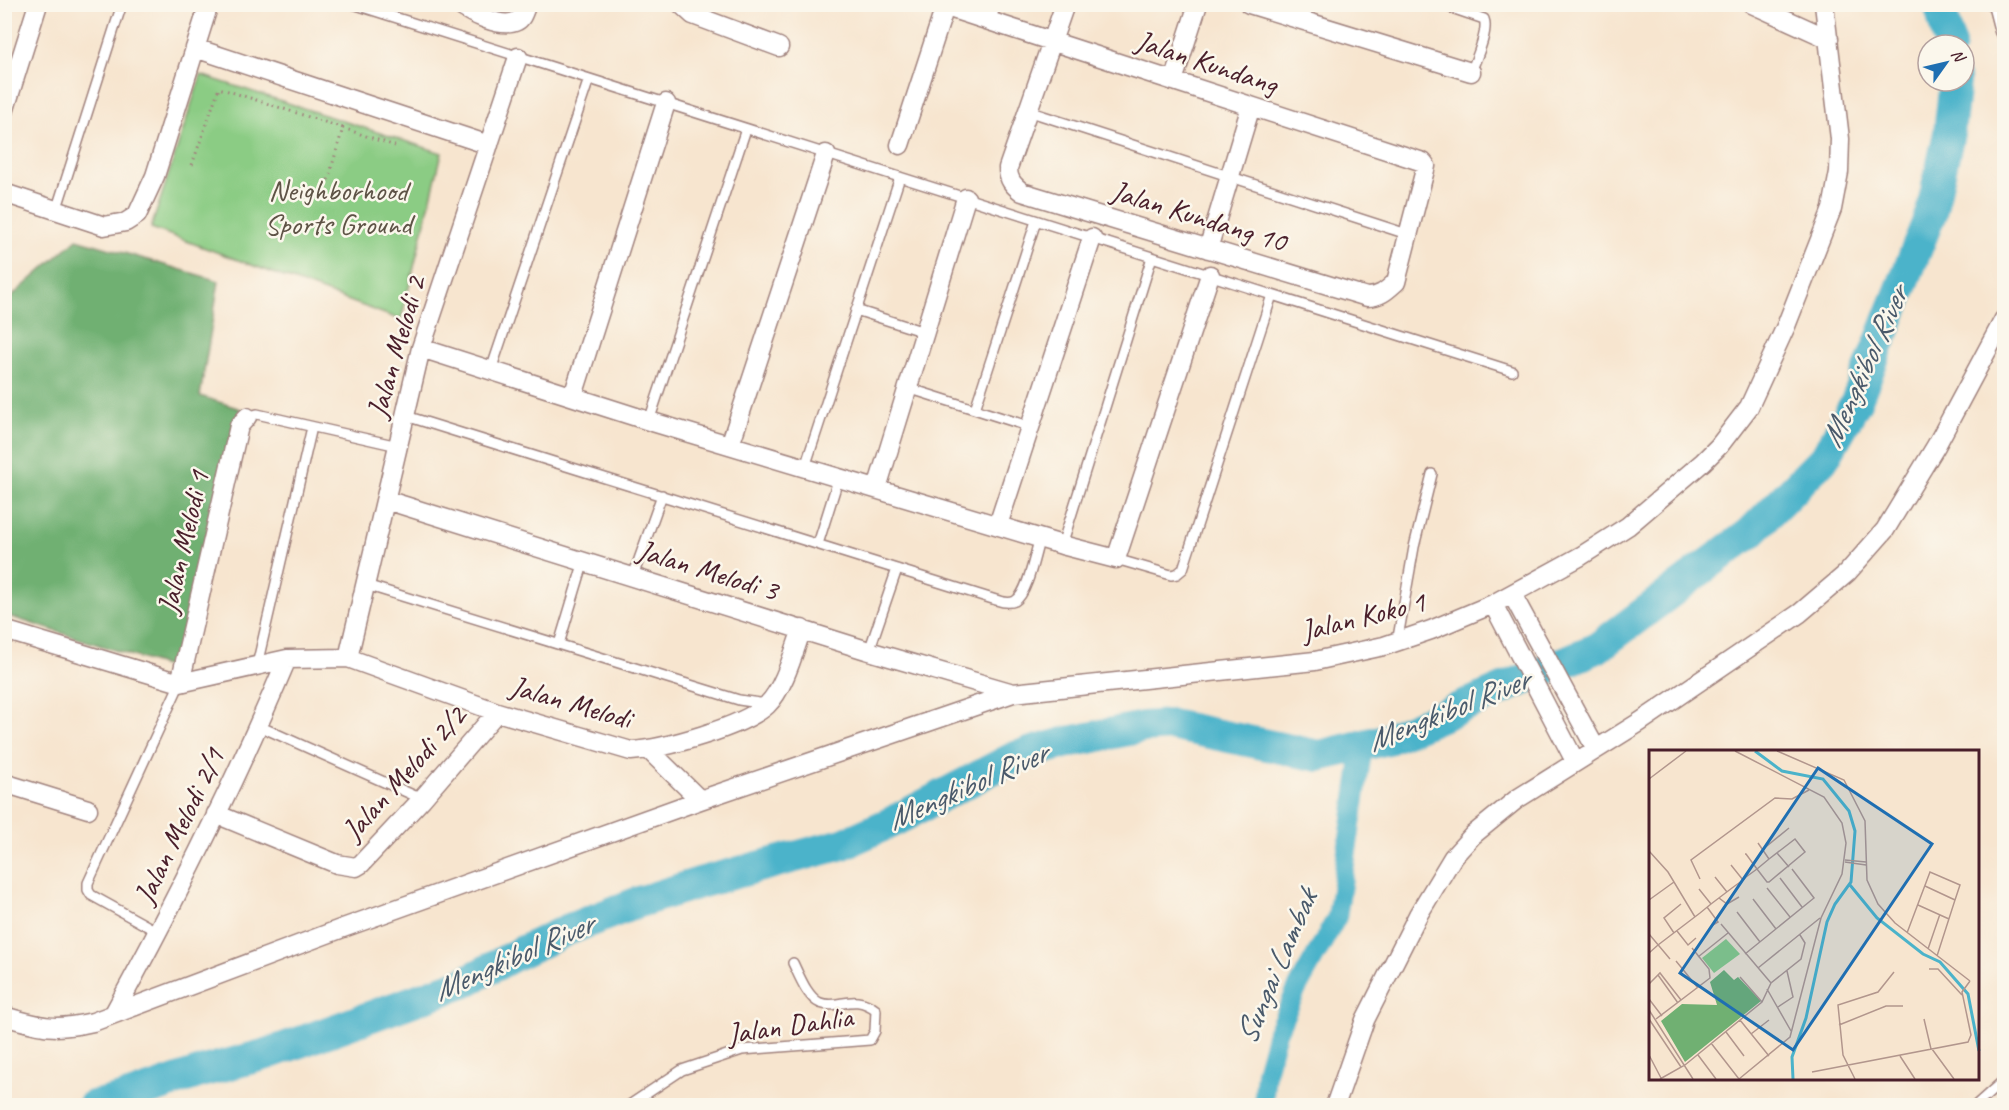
<svg xmlns="http://www.w3.org/2000/svg" width="2009" height="1110" viewBox="0 0 2009 1110" font-family="Caveat,sans-serif">
  <style>
    .green { fill: #8bcc84; stroke: #6a7658; stroke-width: 1.5 }
    .forest { fill: #70b072; stroke: #5d684e; stroke-width: 1.5 }
    .lines { fill: none; stroke-linecap: round; stroke-linejoin: round }
    .canal { stroke: #4bb3ca; stroke-width: 20 }
    .river { stroke: #4bb3ca; stroke-width: 32 }
    .lane-casing { stroke: #a0827d; stroke-width: 12 }
    .street-casing { stroke: #a0827d; stroke-width: 21 }
    .path { stroke: #a0827d; stroke-width: 3; stroke-dasharray: 1.5 4.5; stroke-linecap: butt }
    .lane { stroke: #fff; stroke-width: 9 }
    .street { stroke: #fff; stroke-width: 18 }
    .labels { text-anchor: middle; dominant-baseline: central; stroke-width: 5; stroke-linejoin: round; paint-order: stroke }
    .street-label { font-size: 30px; fill: #4a1f2b; stroke: #fbf7ec }
    .park-label { font-size: 30px; fill: #5e5346; stroke: #fbf7ec }
    .water-label { font-size: 32px; font-style: italic; fill: #4a5a6b; stroke: #fbf7ec }
    .inset-river { fill: none; stroke: #4bb3ca; stroke-width: 3 }
    .inset-road { fill: none; stroke: #b2968d; stroke-width: 1.5 }
    .view { fill: #1f6fb2; fill-opacity: 0.15; stroke: #1f6fb2; stroke-width: 3 }
    .inset-edge { fill: none; stroke: #4a1f2b; stroke-width: 3 }
  </style>
  <rect width="100%" height="100%" fill="#fbf7ec"/>
  <filter id="ink" filterUnits="userSpaceOnUse"><feTurbulence type="fractalNoise" baseFrequency=".0167" numOctaves="2"/><feDisplacementMap in="SourceGraphic" scale="12" xChannelSelector="R" yChannelSelector="G"/><feConvolveMatrix kernelMatrix="1 2 1 2 8 2 1 2 1" color-interpolation-filters="sRGB"/></filter>
  <filter id="wash" filterUnits="userSpaceOnUse"><feTurbulence type="fractalNoise" baseFrequency=".008" numOctaves="4" result="noise"/><feDisplacementMap in="SourceGraphic" scale="24" xChannelSelector="R" yChannelSelector="G"/><feGaussianBlur stdDeviation="1.35" result="paint"/><feColorMatrix in="noise" values="0 0 0 0 0 0 0 0 0 0 0 0 0 0 0 0 0 1.4 0 .05"/><feComposite in="paint" operator="in"/></filter>
  <g filter="url(#wash)">
    <rect width="100%" height="100%" fill="#f7e5cf"/>
    <!-- green -->
    <path class="green" d="M201,75L442,153L401,320L151,228Z"/>
    <!-- forest -->
    <path class="forest" d="M77,239L219,281L200,396L241,409L177,670L5,615L4,303Z"/>
    <g class="lines">
      <!-- canal -->
      <path class="canal" d="M1263,1106L1266,1072L1277,1032L1297,989L1337,917L1363,746"/>
      <!-- river -->
      <path class="river" d="M1939,4L1950,45
        M93,1106L129,1097L204,1071L267,1054L463,983L517,954L567,930L639,902L699,883L843,844L894,821L1015,757L1064,743L1143,727L1171,725L1319,756L1388,739L1597,648L1750,533L1825,457L1856,402L1931,213L1949,133L1955,81"/>
    </g>
  </g>
  <g filter="url(#ink)">
    <g class="lines">
      <!-- lane casing -->
      <g class="lane-casing">
        <path id="lane" d="M353,4L1512,371
          M1440,4L1484,19C1489,31 1476,59 1471,72
          M990,22L996,4
          M1028,111L1407,234
          M56,211L122,4
          M856,310L924,332
          M491,370L589,79
          M908,388L1031,427
          M975,409L1036,221
          M406,416L996,600C1002,602 1009,604 1015,601C1028,594 1035,552 1040,538
          M247,417L257,414L398,446
          M649,421L746,129
          M805,467L900,177
          M818,544L839,477
          M1062,545L1152,257
          M1116,559L1171,575L1177,574L1183,569L1272,295
          M633,576L662,495
          M366,585L739,700L766,704
          M1397,643L1414,547L1432,474
          M559,644L584,561
          M869,651L897,569
          M257,665L312,427
          M259,726L422,799
          M158,932L91,895L88,890V883L180,683
          M628,1106L682,1070L742,1050L870,1040L875,1031L876,1010C853,992 839,1010 820,1003C807,997 799,975 793,963
          M1975,1106L2004,1080"/>
      </g>
      <!-- street casing -->
      <g class="street-casing">
        <path id="street" d="M458,4C471,14 502,29 517,21C523,18 524,10 527,4
          M681,4L693,15L779,47
          M937,4C1099,57 1261,109 1423,162L1426,166L1396,282C1386,291 1380,297 1367,297L1022,192C1013,185 1008,180 1008,168L1065,4
          M1249,4L1471,72
          M1752,4L1829,39
          M1997,4L2004,31
          M195,48L489,145
          M1173,81L1198,4
          M4,112L38,4
          M900,145L945,7
          M4,193L104,226L126,222L137,215L155,176L209,4
          M1208,249L1251,106
          M421,348L649,421L1062,545L1116,559L1210,275
          M573,396L666,103
          M730,445L826,154
          M877,488L966,198
          M386,500L869,651L1013,693
          M998,525L1092,238
          M1512,594L1596,749
          M1493,604L1575,761
          M4,630L180,683L287,659L348,658L497,712L631,751C663,749 743,727 767,705C784,689 794,651 802,629
          M348,658L421,348L518,57
          M180,683L239,426L247,417
          M649,750L700,800
          M4,783L88,809
          M216,814L337,864L356,867L361,864L422,799L497,712
          M114,1013C177,898 236,780 287,659
          M4,1016C42,1027 54,1031 93,1022L343,928L700,800L1013,693L1315,661L1384,646L1431,630L1493,604L1581,556L1628,526L1703,462L1719,446L1749,407L1786,326L1832,209L1839,172L1840,139L1824,4
          M1335,1106L1365,1020L1418,915L1453,857L1473,835L1517,799L1640,722L1800,613L1847,573L1885,530L1936,446L2004,319"/>
      </g>
      <!-- path -->
      <path class="path" d="M192,165L219,88L343,128
        M328,180L343,128L395,146"/>
      <!-- lane -->
      <use href="#lane" class="lane"/>
      <!-- street -->
      <use href="#street" class="street"/>
    </g>
  </g>
  <g class="labels">
    <!-- street labels -->
    <g class="street-label">
      <text transform="translate(1207 62) rotate(18)">Jalan Kundang</text>
      <text transform="translate(1199 216) rotate(17)">Jalan Kundang 10</text>
      <text transform="translate(396 347) rotate(-74)">Jalan Melodi 2</text>
      <text transform="translate(183 542) rotate(-77)">Jalan Melodi 1</text>
      <text transform="translate(708 570) rotate(17)">Jalan Melodi 3</text>
      <text transform="translate(1363 616) rotate(-14)">Jalan Koko 1</text>
      <text transform="translate(571 702) rotate(16)">Jalan Melodi</text>
      <text transform="translate(404 773) rotate(-48)">Jalan Melodi 2/2</text>
      <text transform="translate(179 826) rotate(-64)">Jalan Melodi 2/1</text>
      <text transform="translate(790 1025) rotate(-8)">Jalan Dahlia</text>
    </g>
    <!-- park labels -->
    <g class="park-label">
      <text x="338" y="190">Neighborhood<tspan x="338" dy="34">Sports Ground</tspan></text>
    </g>
    <!-- water labels -->
    <g class="water-label">
      <text transform="translate(1864 367) rotate(-66)">Mengkibol River</text>
      <text transform="translate(1448 710) rotate(-22)">Mengkibol River</text>
      <text transform="translate(967 786) rotate(-24)">Mengkibol River</text>
      <text transform="translate(513 957) rotate(-24)">Mengkibol River</text>
      <text transform="translate(1276 967) rotate(-67)">Sungai Lambak</text>
    </g>
  </g>
  <!-- overview -->
  <g transform="translate(1649 750)">
    <rect width="330" height="330" fill="#f7e5cf"/>
    <path d="M77,189L91,204L65,223L53,208Z" fill="#8bcc84"/>
    <path d="M75,220L85,230L89,227L112,251L36,312L12,271L33,254L68,255L61,232Z" fill="#70b072"/>
    <path class="inset-river" d="M106,1L133,21L174,29L200,61L206,81L202,132L186,154L178,172L157,268L143,307L144,329M201,135L228,168L274,204L291,212L319,244L330,301"/>
    <path class="inset-road" d="M86,1L175,47L193,73L197,93L193,124L172,168L141,287L90,329M128,1L195,30L216,71L218,130L229,154L246,173L321,231M0,29L37,1M109,93L120,109M113,100L140,78M0,101L19,122L46,167M128,103L140,117M196,110L217,112M196,112L217,115M82,115L94,130M66,127L78,142M131,128L153,157M51,129L42,110L126,48L143,49L160,40M276,136L306,150L288,206M118,138L141,167M50,139L62,154M70,148L78,154L90,147M104,149L127,179M0,150L25,132M269,155L300,169M58,157L69,172L62,176M88,162L111,192M72,174L122,233M28,181L39,195L47,188M25,183L15,168L32,154M258,183L281,122L311,135L306,150M0,184L21,209M279,199L291,164M0,203L9,195L51,163L62,154L83,138L94,130L97,127L108,119L120,109L146,89L156,102L120,132H118L108,119L97,104H96M96,204L165,148L143,119M49,207L79,183M27,211L49,238M109,218L171,168M280,219H289L313,245M9,225L29,253M91,227L113,252M0,234L11,223L32,250M118,239L142,281M0,249L13,266M129,257L144,247L138,221M0,260L44,329M0,269L32,317M7,269L61,228L60,219L43,198M275,269L282,299M91,270L120,306M190,275L237,256H254M77,282L95,306M102,284L120,270M62,293L90,329M283,299L305,329M0,305L12,328M49,305L67,329M251,306L266,329M163,322L319,292L322,285L313,242L321,231M11,329L36,315L113,252L122,233L152,209L156,193L151,185M206,329L194,305L189,255L229,242L245,222"/>
    <path class="view" d="M169,18L283,94L144,300L31,223Z"/>
    <rect width="330" height="330" class="inset-edge"/>
  </g>
  <!-- margin -->
  <rect width="2009" height="1110" fill="none" stroke="#fbf7ec" stroke-width="24"/>
  <!-- north arrow -->
  <g transform="translate(1946 63) rotate(56)"><circle r="28" fill="#fbf7ec" stroke="#b4a19f" stroke-width="1.5"/>
  <path d="M0-4.5L10 22L0 15L-10 22Z" fill="#1f6fb2"/>
  <text y="-9" font-size="16" font-weight="bold" text-anchor="middle" fill="#4a1f2b">N</text>
  </g>
</svg>
